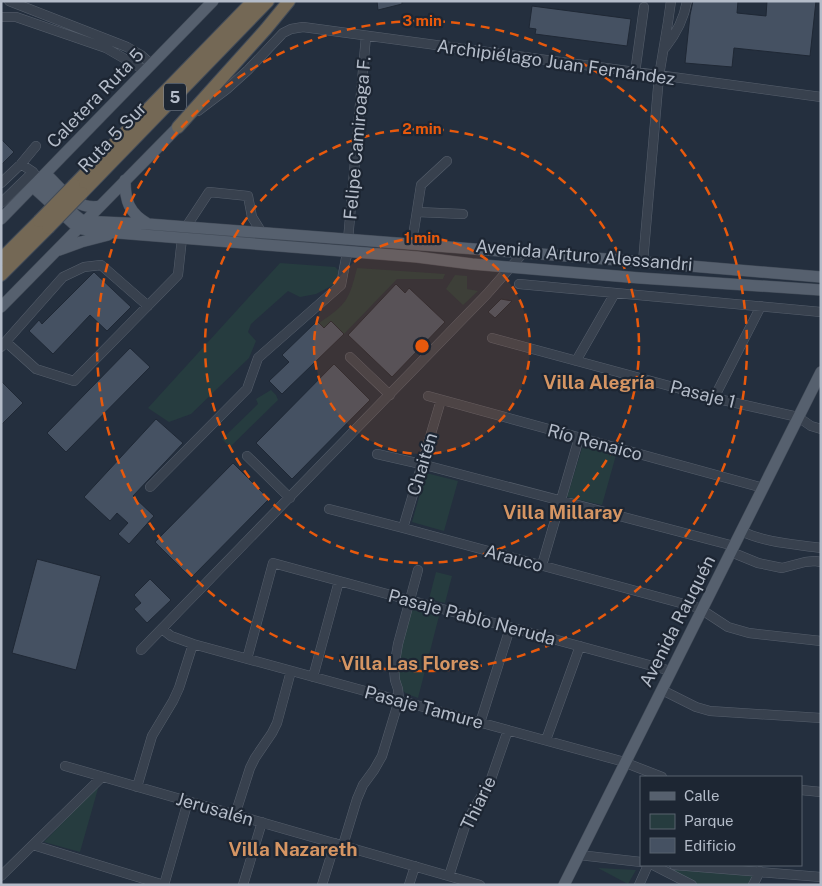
<svg xmlns="http://www.w3.org/2000/svg" width="822" height="886" viewBox="0 0 822 886" font-family="'Public Sans',sans-serif">
  <style>
    .green { fill: #263c3f }
    .building { fill: #455162; stroke: #1f2835 }
    .lines { fill: none; stroke-linecap: round; stroke-linejoin: round }
    .minor-casing { stroke: #565f6c; stroke-width: 10 }
    .major-casing { stroke: #414a57; stroke-width: 12 }
    .highway-casing { stroke: #434c59; stroke-width: 14 }
    .minor { stroke: #38414e; stroke-width: 9 }
    .major { stroke: #56606e; stroke-width: 11 }
    .highway { stroke: #746855; stroke-width: 12 }
    .highway-bridge-casing { stroke: #434c59; stroke-width: 14; stroke-linecap: butt }
    .highway-bridge { stroke: #746855; stroke-width: 12 }
    .ring { fill: none; stroke: #e8590c; stroke-width: 2.5; stroke-dasharray: 9 6 }
    .labels { text-anchor: middle; dominant-baseline: central; stroke-width: 4.5; stroke-linejoin: round; paint-order: stroke }
    .shield { fill: #1d2633; stroke: #878f9c; stroke-width: 1 }
    .shield-label { font-size: 16px; font-weight: bold; fill: #b4bcc9 }
    .street-label { font-size: 18px; fill: #b4bcc9; stroke: #1d2633 }
    .neighbourhood-label { font-size: 19px; font-weight: bold; fill: #d59563; stroke: #1d2633 }
    .centre { fill: #e8590c; stroke: #1d2633; stroke-width: 2.5 }
    .ring-label { font-size: 15px; text-anchor: middle; font-weight: bold; fill: #e8590c; stroke: #1d2633; stroke-width: 4.5; stroke-linejoin: round; paint-order: stroke }
  </style>
  <rect width="100%" height="100%" fill="#242f3e"/>
  <!-- green -->
  <path class="green" d="M280,263L335,267L339,271L337,283L316,294L300,297L288,291L251,324L248,332L256,341L249,358L191,414L169,422L148,408Z
    M357,268L445,274L443,279H397L344,334L331,321L324,328L319,323C347,304 349,300 357,268Z
    M455,275L467,276V289L478,291L463,305L446,289Z
    M271,390L276,395L278,400L230,447L222,439L258,404L256,399Z
    M583,445L616,455L602,505L567,497Z
    M426,473L458,481L444,531L412,522Z
    M436,572L452,576L445,603L429,599Z
    M408,609L439,616L418,698L407,694L398,687L396,656Z
    M99,785L80,852L44,842Z
    M598,868L636,870L628,884Z
    M665,869L754,876L750,885H697Z"/>
  <!-- building -->
  <path class="building" d="M377,1H402V4L378,10Z
    M693,1H738L737,13L766,16L767,1H816L810,56L734,48L732,67L685,63L690,15Z
    M532,6L631,19L627,46L535,34L536,29L529,28Z
    M1,139L14,152L1,165Z
    M94,272L131,307L107,331L90,315L53,354L29,331L39,320L42,324Z
    M396,284L405,293L409,288L445,322L392,377L348,335Z
    M501,299L512,301L495,318L488,312Z
    M317,321L324,328L331,321L344,334L282,394L269,381L289,362L282,355Z
    M130,348L150,367L66,452L47,433Z
    M334,364L370,400L292,479L256,443Z
    M1,381L23,403L1,425Z
    M156,419L183,443L133,496L154,516L129,544L118,534L128,523L117,513L110,521L84,497Z
    M233,463L269,499L191,578L155,542Z
    M37,559L101,576L76,670L12,653Z
    M150,579L171,600L147,623L134,609L141,603L134,595Z"/>
  <g class="lines">
    <!-- minor casing -->
    <g class="minor-casing">
      <path id="minor" d="M9,1L127,47L141,55L152,65
        M1,17H16L106,48L146,71
        M665,48C676,34 684,19 687,1
        M635,73L644,7
        M198,111L227,89L248,70L283,33L291,29L303,27L821,97
        M21,164L36,146
        M1,183L21,164L33,172L39,180
        M1,203L33,172
        M417,212L463,214
        M186,227L209,192L248,196L252,217L262,233
        M348,240L366,36
        M410,244L414,230L421,185L447,161
        M643,262L659,76L668,22L671,1
        M519,284L821,312
        M492,338L714,398L798,417L811,426L821,429
        M6,342L36,369L74,381L178,275L182,238
        M1,347L63,277L84,267L101,265L148,306
        M350,357L390,395
        M576,361L615,293
        M428,396L763,488
        M714,398L761,306
        M377,454L421,464L734,546
        M247,456L290,498
        M150,487L247,389L258,358L341,285L346,258L349,252
        M329,509L403,528L699,608L728,627L749,633L821,641
        M403,528L441,400
        M741,531C766,543 794,544 821,548
        M731,552L758,563L782,568L805,562L815,561L821,562
        M542,565L579,438
        M162,629L171,636L193,644L621,761L662,777
        M141,650L487,294L523,253
        M247,659L273,563L671,671
        M313,677L339,581
        M662,690L696,707L710,711L821,718
        M480,723L510,628
        M546,740L580,646
        M65,766L480,885
        M137,787L152,736L173,701L179,688L193,644
        M801,790L821,792
        M235,815L250,768L255,758L272,733L277,723L291,671
        M33,845L164,885L188,801
        M343,845L357,799L363,785L374,770L382,756L399,700L398,689L395,680L394,668L398,644L418,570
        M579,855L641,862
        M653,865L692,885
        M674,865L821,877
        M1,876L102,777
        M449,876L466,823L491,779L508,730
        M243,885L262,822
        M322,885L335,843
        M409,885L415,866
        M639,885L648,865
        M753,885L760,871"/>
    </g>
    <!-- major casing -->
    <g class="major-casing">
      <path id="major" d="M46,174C62,189 76,211 100,206
        M39,180L75,215L80,219L85,221L102,222L148,224L619,260L821,277
        M125,180C125,201 129,213 148,224
        M33,187L78,228L93,231L417,257L472,264L640,278L821,290
        M1,219L213,1
        M59,250L81,242L108,235
        M1,307L178,127
        M564,885L821,372"/>
    </g>
    <!-- highway casing -->
    <g class="highway-casing">
      <path id="highway" d="M178,127L266,29L289,1
        M74,185L253,1
        M82,193L268,1
        M1,259L39,221
        M1,275L48,228"/>
    </g>
    <!-- minor -->
    <use href="#minor" class="minor"/>
    <!-- major -->
    <use href="#major" class="major"/>
    <!-- highway -->
    <use href="#highway" class="highway"/>
    <!-- highway-bridge casing -->
    <g class="highway-bridge-casing">
      <path id="highway-bridge" d="M39,221L74,185
        M48,228L82,193"/>
    </g>
    <!-- highway-bridge -->
    <use href="#highway-bridge" class="highway-bridge"/>
  </g>
  <!-- distance rings -->
  <circle cx="422" cy="346" r="108" fill="#e8590c" fill-opacity=".12"/>
  <g class="ring">
    <circle cx="422" cy="346" r="108"/>
    <circle cx="422" cy="346" r="217"/>
    <circle cx="422" cy="346" r="325"/>
  </g>
  <g class="labels">
    <!-- shield labels -->
    <rect class="shield" x="164" y="83.5" width="22" height="27" rx="4"/>
    <g class="shield-label">
      <text x="175" y="97">5</text>
    </g>
    <!-- street labels -->
    <g class="street-label">
      <text transform="translate(556 62) rotate(8)">Archipiélago Juan Fernández</text>
      <text transform="translate(95 98) rotate(-46)">Caletera Ruta 5</text>
      <text transform="translate(112 137) rotate(-46)">Ruta 5 Sur</text>
      <text transform="translate(357 138) rotate(-85)">Felipe Camiroaga F.</text>
      <text transform="translate(584 255) rotate(5)">Avenida Arturo Alessandri</text>
      <text transform="translate(703 394) rotate(14)">Pasaje 1</text>
      <text transform="translate(595 442) rotate(15)">Río Renaico</text>
      <text transform="translate(422 464) rotate(-73)">Chaitén</text>
      <text transform="translate(514 558) rotate(15)">Arauco</text>
      <text transform="translate(472 617) rotate(15)">Pasaje Pablo Neruda</text>
      <text transform="translate(677 621) rotate(-63)">Avenida Rauquén</text>
      <text transform="translate(424 707) rotate(15)">Pasaje Tamure</text>
      <text transform="translate(478 803) rotate(-64)">Thiarie</text>
      <text transform="translate(215 809) rotate(16)">Jerusalén</text>
    </g>
    <!-- neighbourhood labels -->
    <g class="neighbourhood-label">
      <text x="599" y="382">Villa Alegría</text>
      <text x="563" y="512">Villa Millaray</text>
      <text x="410" y="663">Villa Las Flores</text>
      <text x="293" y="849">Villa Nazareth</text>
    </g>
  </g>
  <circle cx="422" cy="346" r="8" class="centre"/>
  <g class="ring-label">
    <text x="422" y="26">3 min</text>
    <text x="422" y="134">2 min</text>
    <text x="422" y="243">1 min</text>
  </g>
  <!-- border -->
  <rect width="822" height="886" fill="none" stroke="#b4bcc9" stroke-width="5"/>
  <!-- legend -->
  <rect x="640" y="776" width="162" height="90" fill="#1d2633" stroke="#59626f"/>
  <rect x="650" y="792" width="25" height="8" fill="#56606e" stroke="#59626f"/>
  <text x="684" y="801" font-size="15" fill="#b4bcc9">Calle</text>
  <rect x="650" y="814" width="25" height="15" fill="#263c3f" stroke="#59626f"/>
  <text x="684" y="826" font-size="15" fill="#b4bcc9">Parque</text>
  <rect x="650" y="838" width="25" height="15" fill="#455162" stroke="#59626f"/>
  <text x="684" y="851" font-size="15" fill="#b4bcc9">Edificio</text>
</svg>
